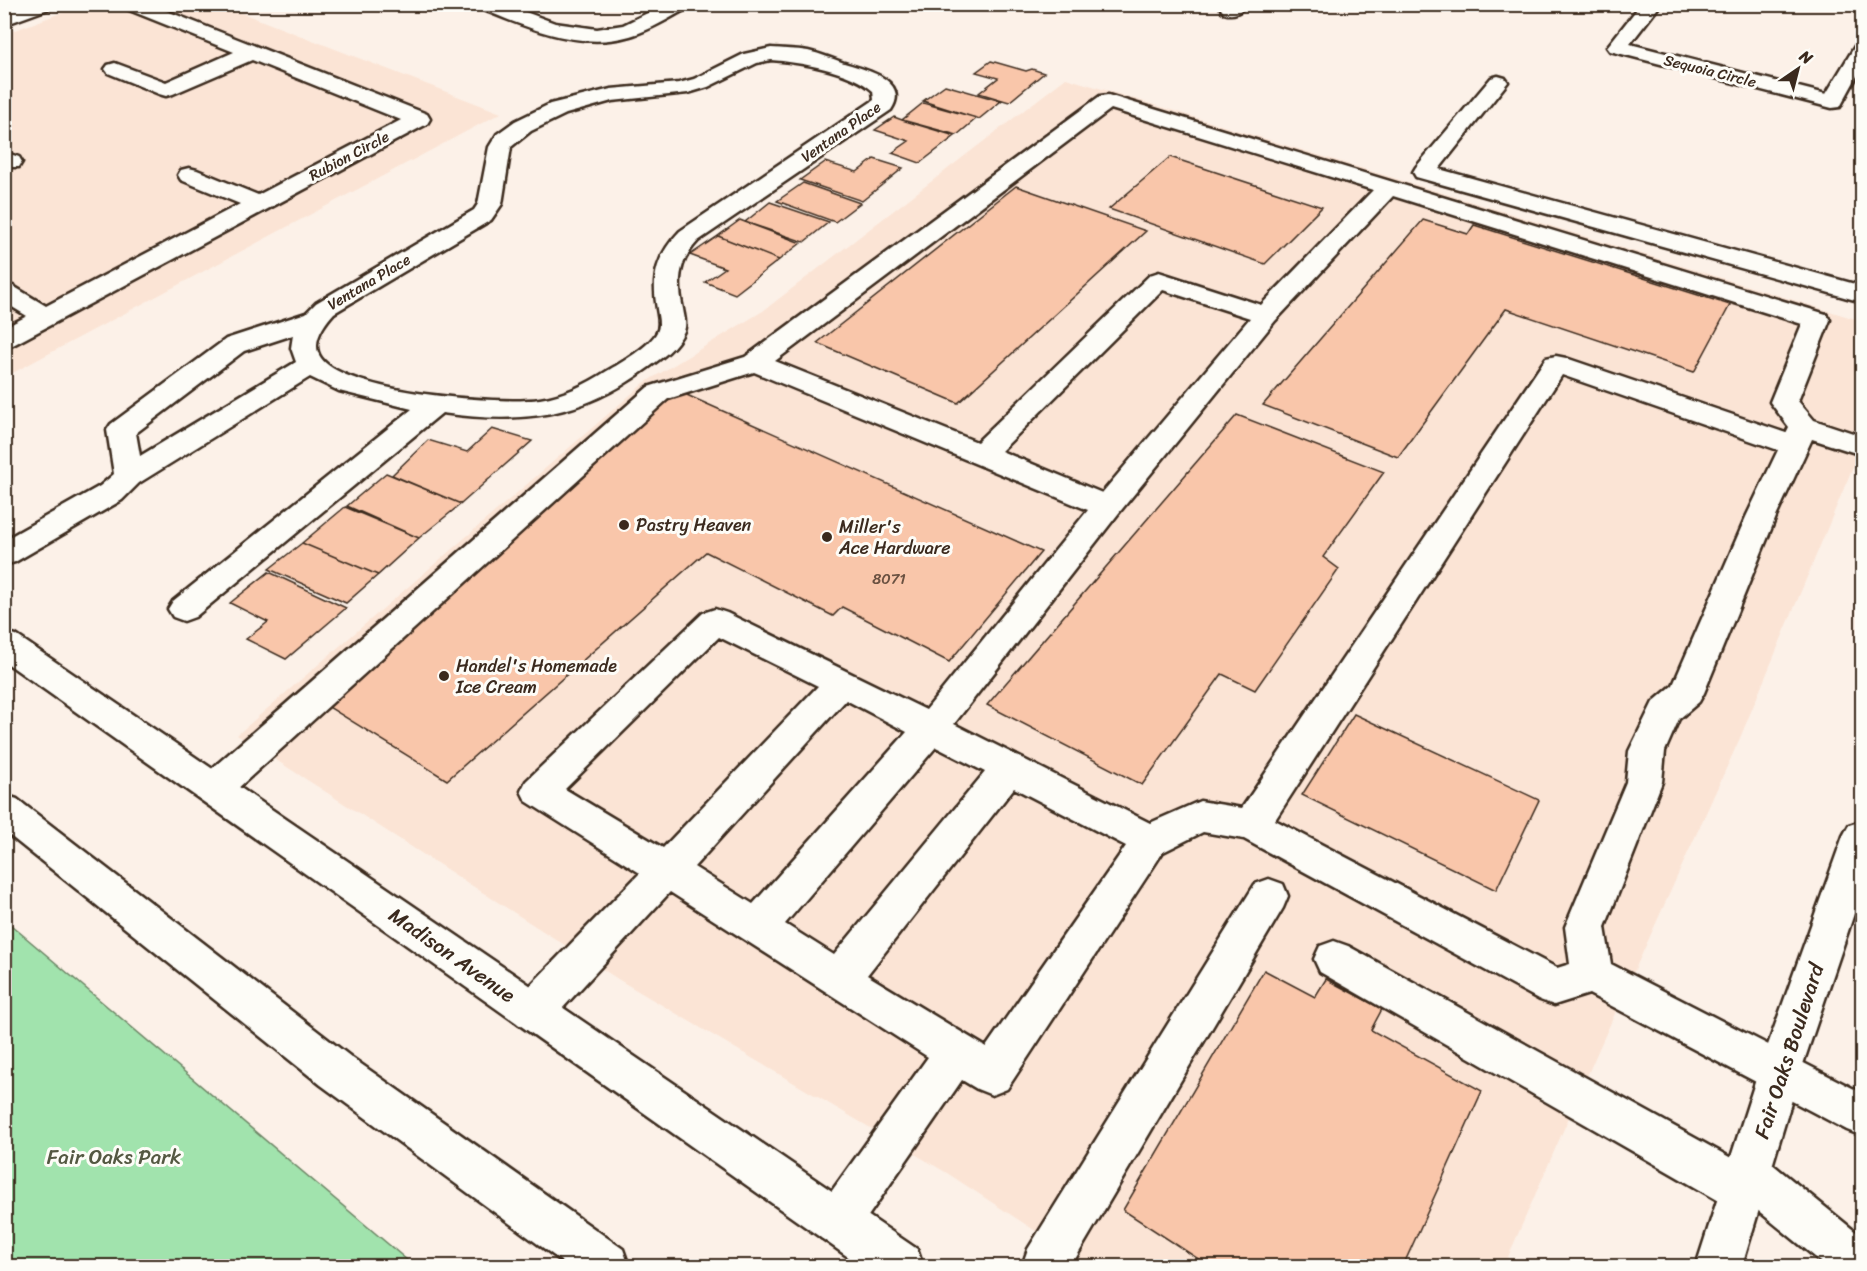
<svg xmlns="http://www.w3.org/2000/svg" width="1867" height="1271" viewBox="0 0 1867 1271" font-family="Sriracha,sans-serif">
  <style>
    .built { fill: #fbe4d5 }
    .green { fill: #a1e3ad; stroke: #6e8666; stroke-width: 1.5 }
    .building { fill: #f9c6aa; stroke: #3b2a1e; stroke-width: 1.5 }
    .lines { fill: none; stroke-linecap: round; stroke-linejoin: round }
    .minor-casing { stroke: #3b2a1e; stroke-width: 5 }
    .major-casing { stroke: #3b2a1e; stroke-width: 5 }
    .minor { fill: #fdfcf7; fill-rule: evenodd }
    .major { fill: #fdfcf7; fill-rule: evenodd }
    .poi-dot { fill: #3b2a1e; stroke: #fdfcf7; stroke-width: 2 }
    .labels { text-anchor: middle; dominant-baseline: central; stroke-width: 6; stroke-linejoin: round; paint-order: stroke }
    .far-street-label { font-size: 15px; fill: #3b2a1e; stroke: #fdfcf7 }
    .number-label { font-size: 15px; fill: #6a5141 }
    .poi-label { font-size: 18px; fill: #3b2a1e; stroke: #fdfcf7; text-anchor: start }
    .near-street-label { font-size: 21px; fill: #3b2a1e; stroke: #fdfcf7 }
    .near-park-label { font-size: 21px; fill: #545842; stroke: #fdfcf7 }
  </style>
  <rect width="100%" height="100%" fill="#fcf1e8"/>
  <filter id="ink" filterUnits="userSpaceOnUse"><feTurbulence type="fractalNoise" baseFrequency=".0167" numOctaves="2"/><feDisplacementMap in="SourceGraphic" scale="12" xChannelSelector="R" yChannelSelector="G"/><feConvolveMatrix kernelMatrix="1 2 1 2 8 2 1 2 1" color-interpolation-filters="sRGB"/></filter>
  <g filter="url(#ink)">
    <!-- built -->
    <path class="built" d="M82,5H221L501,113L5,377V34Z
      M1066,78L1862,321V445L1740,738L1598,1051L1504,1266H1089L947,1173L621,981L237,735L644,383L763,311Z"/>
    <!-- green -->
    <path class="green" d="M5,920L414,1266H5Z"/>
    <!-- building -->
    <path class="building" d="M991,61L1026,71L1032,69L1044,73L1009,102L979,93L998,78L976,72Z
      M945,85L1001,101L979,119L923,101Z
      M923,103L977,118L957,135L902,120Z
      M894,117L902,120L955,136L920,163L892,153L909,141L875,130Z
      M1170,157L1322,207L1265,264L1109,209Z
      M874,159L903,168L862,201L800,180L825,162L857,172Z
      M803,183L860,203L835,222L777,201Z
      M1016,186L1146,231L958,403L817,343Z
      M770,202L829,222L804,242L745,222Z
      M740,220L745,222L801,243L779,260L718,236Z
      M1423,220L1468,234L1474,225L1730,305L1694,372L1506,309L1398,457L1263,405Z
      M718,236L779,260L735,294L705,282L725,268L690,255Z
      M680,392L1041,552L949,662L842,607L833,616L706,552L447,780L327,706L615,441Z
      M1237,415L1384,472L1323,557L1339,569L1255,690L1222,674L1142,785L987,705Z
      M492,429L532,441L461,504L392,475L428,440L467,452Z
      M386,473L461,504L419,538L347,506Z
      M345,507L419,538L378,575L302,543Z
      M302,543L378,575L346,603L269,569Z
      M269,572L346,608L286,659L246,639L268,622L230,603Z
      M1354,714L1539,800L1496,890L1302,795Z
      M1264,970L1315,997L1326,979L1382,1009L1371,1030L1482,1091L1403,1266H1209L1123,1210Z"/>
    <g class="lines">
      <!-- minor casing -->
      <g class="minor-casing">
        <path id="minor" d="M25,4H53L51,8L4,25V12Z
          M122,4H149L427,114L430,119L427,124L13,345L4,347V328L27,316L4,302V283L13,286L46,306L240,204L181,180L178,175L181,170L189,168L197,170L258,195L401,120L252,60L173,94L166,96L159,94L108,73L105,69L108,65L115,63L166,82L234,52L124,8Z
          M477,4H504L555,23L597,29L623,25L666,4H690L688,8C669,18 651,30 630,36C579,51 526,27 479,8Z
          M1225,4H1246C1240,13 1234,16 1224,13L1221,9Z
          M1641,4H1661L1630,44L1826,94L1855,46L1862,44V67L1840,107L1832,108L1610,51L1607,47Z
          M771,48C783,49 796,49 808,51C821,54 833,59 844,63C864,69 911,80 891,110L698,241C678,262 677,282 683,309C684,316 687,324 684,331C677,348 659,360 645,370C580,418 520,424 442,413L195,617L184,621L173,617L168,609L173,601L412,409L339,391L310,377L139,483L122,500L15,562L4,565V540L100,486L114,474L107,430L111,424L226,339L306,313L316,303L474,210L478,204L489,147L497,134L515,121L550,104L611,89L679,83L694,79L744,54ZM771,60C799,62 852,71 873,91L874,100L680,231C657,255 651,276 657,309C658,316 661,325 657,332C650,346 621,363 607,371C587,384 565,395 540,399C499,405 346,393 321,358C310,343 324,324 334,313L491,220L502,204L511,147L531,131L566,114L612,101L688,93L708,87L757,63ZM293,335L291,348L296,362L140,456L136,433L244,351Z
          M1498,76L1505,78L1508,82L1439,169L1862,286V302L1416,177L1413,172L1416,167L1491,78Z
          M1108,95L1826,314L1830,320L1798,401L1814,420L1862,436V455L1812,439L1776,517L1704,693L1699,702L1679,719L1665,751L1662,782L1605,927L1611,964L1862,1093V1136L1847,1130L1589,994L1554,1005L1540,1000L1244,839L1203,832L1163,852L1007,1089L992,1095L977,1089L962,1080L853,1238L837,1245L821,1238L814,1222L821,1206L928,1057L670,892L548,1024L533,1030L518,1024L512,1011L518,998L640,873L526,801L521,791L526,781L703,613L715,609L727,613L926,710L1088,510L754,372L668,399L226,799L213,804L200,799L195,789L200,779L648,387L745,357L1100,96ZM1111,109L1373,190L1261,305L1168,275L1159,272L1150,275L977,442L775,361ZM1393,196L1802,324L1770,402L1789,427L1786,433L1566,358L1556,356L1546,358L1242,808L1200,801L1150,823L954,724L1118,514L1275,321ZM1163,290L1250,318L1102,493L1001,451ZM1562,375L1778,450L1746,517L1673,685L1653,702L1629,751L1626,782L1565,927L1570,964L1557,968L1275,820ZM719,637L818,686L663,848L565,789ZM846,700L907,732L753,904L694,867ZM936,747L985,772L834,955L785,924ZM1014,788L1126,846L986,1047L867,975Z
          M4,152L19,157L22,162L19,167H4Z
          M1269,879L1283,884L1288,896L1283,908L1071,1266H1022L1028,1249L1255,884Z
          M1334,941L1348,946L1733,1159L1749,1152L1765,1158L1862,1237V1266H1826L1755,1208L1744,1213L1728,1206L1320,972L1314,959L1320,946Z"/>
      </g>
      <!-- major casing -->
      <g class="major-casing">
        <path id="major" d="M4,632L16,635L917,1249L923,1266H861L4,661Z
          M4,795L17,799L351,1057L623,1249L629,1266H568L321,1085L4,831Z
          M1862,821V890L1800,1073L1742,1266H1696L1758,1073L1843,836L1849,825Z"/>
      </g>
      <!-- minor -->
      <use href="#minor" class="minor"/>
      <!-- major -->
      <use href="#major" class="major"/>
    </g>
  </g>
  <!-- markers -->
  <g class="poi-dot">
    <circle cx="624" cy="525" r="6"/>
    <circle cx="827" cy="537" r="6"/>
    <circle cx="444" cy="676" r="6"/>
  </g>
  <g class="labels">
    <!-- far-street labels -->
    <g class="far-street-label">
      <text transform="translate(1710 71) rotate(14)">Sequoia Circle</text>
      <text transform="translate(841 132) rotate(-35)">Ventana Place</text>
      <text transform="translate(349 156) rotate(-28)">Rubion Circle</text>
      <text transform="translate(369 282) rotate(-31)">Ventana Place</text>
    </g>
    <!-- number labels -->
    <g class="number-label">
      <text x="889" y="579">8071</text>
    </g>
    <!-- poi labels -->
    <g class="poi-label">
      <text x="636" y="525">Pastry Heaven</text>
      <text x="839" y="527">Miller's<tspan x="839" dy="21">Ace Hardware</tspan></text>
      <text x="456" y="666">Handel's Homemade<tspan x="456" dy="21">Ice Cream</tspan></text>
    </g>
    <!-- near-street labels -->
    <g class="near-street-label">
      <text transform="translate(452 955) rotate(35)">Madison Avenue</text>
      <text transform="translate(1789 1051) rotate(-72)">Fair Oaks Boulevard</text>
    </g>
    <!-- near-park labels -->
    <g class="near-park-label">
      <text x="114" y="1157">Fair Oaks Park</text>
    </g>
  </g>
  <!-- margin -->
  <rect width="1867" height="1271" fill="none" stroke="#fdfcf7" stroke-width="24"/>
  <rect x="12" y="12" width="1843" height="1247" fill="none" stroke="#3b2a1e" stroke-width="2" filter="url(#ink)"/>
  <!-- north arrow -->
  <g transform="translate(1798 69) rotate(35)" stroke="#fdfcf7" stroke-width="4.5" paint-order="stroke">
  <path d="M0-4.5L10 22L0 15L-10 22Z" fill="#3b2a1e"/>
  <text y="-9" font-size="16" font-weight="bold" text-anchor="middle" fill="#3b2a1e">N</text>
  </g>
</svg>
